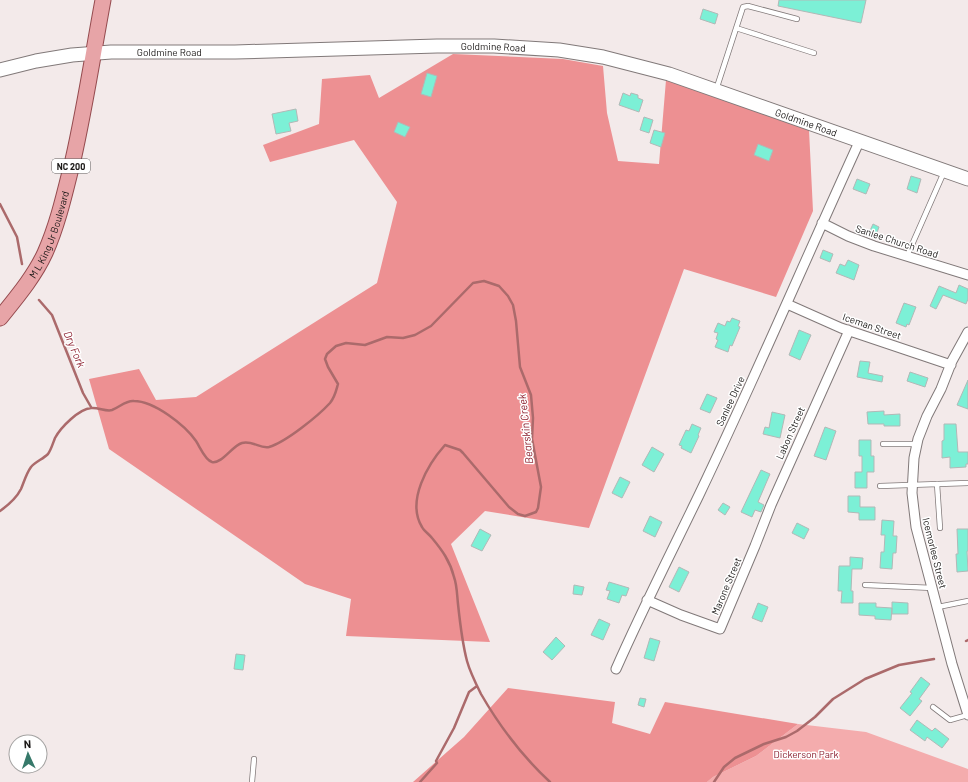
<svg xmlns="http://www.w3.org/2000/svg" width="968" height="782" viewBox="0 0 968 782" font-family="Barlow,sans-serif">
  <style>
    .green { fill: #f4acad }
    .forest { fill: #ed9092 }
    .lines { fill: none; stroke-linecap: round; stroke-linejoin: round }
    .stream { stroke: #ab6a6b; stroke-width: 2.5 }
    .building { fill: #7cf0d6; stroke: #b1b9b7 }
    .service-casing { stroke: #817979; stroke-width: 6 }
    .minor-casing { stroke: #817979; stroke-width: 11 }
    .secondary-casing { stroke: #817979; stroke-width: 15 }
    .primary-casing { stroke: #954b4f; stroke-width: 17 }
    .service { stroke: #fff; stroke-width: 4.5 }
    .minor { stroke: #fff; stroke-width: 9 }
    .secondary { stroke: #fff; stroke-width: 13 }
    .primary { stroke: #e7a4a7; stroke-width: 15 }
    .labels { text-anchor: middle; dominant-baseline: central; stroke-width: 3; stroke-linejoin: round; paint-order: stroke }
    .shield { fill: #fff; stroke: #5f5d5d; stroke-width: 1 }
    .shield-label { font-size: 9px; font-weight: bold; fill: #1b1817 }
    .street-label { font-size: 10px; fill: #1b1817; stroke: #fff }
    .park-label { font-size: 10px; fill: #891c2c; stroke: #fff }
    .water-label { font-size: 11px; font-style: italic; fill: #8c1f2e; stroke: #fff }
  </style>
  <rect width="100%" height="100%" fill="#f3eaea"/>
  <!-- green -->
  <path class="green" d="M798,724L866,732L968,769V782H707L713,777L756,756Z"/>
  <!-- forest -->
  <path class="forest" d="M453,54L563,59L603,66L607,113L618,161L659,164L666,80L809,130L813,211L776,297L684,269L589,528L485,511L451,544L490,642L346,636L351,599L305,584L109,449L89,379L139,369L156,400L196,397L377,283L397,202L354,140L270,162L263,145L319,124L322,79L370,75L379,98Z
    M508,688L615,702L612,723L650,734L665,702L798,724L756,756L713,777L707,782H413L464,737Z"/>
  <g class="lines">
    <!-- stream -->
    <path class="stream" d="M0,204L17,237L22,264
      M39,300L52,315L83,393L91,407
      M0,511C7,506 17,497 21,489C24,482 26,474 31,467C35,462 43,459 48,454C51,450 53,443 55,438C61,427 79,409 91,408C98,407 106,412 112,410C120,407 126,400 134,401C154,401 185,425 196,441C200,447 205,460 212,462C222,464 232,446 242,443C252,440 260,449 269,447C286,442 318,416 330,403C335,397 336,391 338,384L328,367L325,359L327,354L336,346L346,343L365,345L387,337L403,338L415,335L431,326L473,283L484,281L499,286L508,296L513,305L516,321L520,367L531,395L533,418L532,439L541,487L538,508L536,512L525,516L518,514L509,507L463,453L460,450L445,445C428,464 406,501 422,527C424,531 429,534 432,538C442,550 450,561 454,577C457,585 457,595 458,604C460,623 462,642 467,661C470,672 476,684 481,694C500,727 522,756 550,782
      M966,641L968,640
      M420,782L437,763L436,761L454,728L469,692L477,686
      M714,782L724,767L735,758L764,744L786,737L797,731L815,717L833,699L865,679L899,665L934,659"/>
  </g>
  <!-- building -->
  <path class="building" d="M779,0H866L861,23L778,6Z
    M703,9L718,14L715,24L700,19Z
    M427,73L437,76L431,97L421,94Z
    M623,93L630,96L631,93L638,95V98L643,100L639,112L619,105Z
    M296,109L298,121L289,123L291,131L276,134L272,114Z
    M644,117L653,120L649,133L640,130Z
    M398,122L410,127L405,137L394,132Z
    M654,130L665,133L661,147L650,143Z
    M758,144L773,150L769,161L754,155Z
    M911,176L921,179L917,193L907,189Z
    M857,179L870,184L866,194L853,189Z
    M873,224L879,227L875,238L868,235Z
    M823,250L833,254L830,262L820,258Z
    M848,260L859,265L854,280L836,273L840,264L845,266Z
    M959,285L968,289V299L966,304L943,295L936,309L930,306L939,286L956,293Z
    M904,303L916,307L909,325L907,324L906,327L896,323Z
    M732,318L740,321L738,326L740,327L732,346L730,345L728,352L715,347L718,340L716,339L718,333L714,332L718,323L725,326L727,321L730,322Z
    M799,330L811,335L800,360L789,355Z
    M860,361L870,362L868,373L883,376L882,382L857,377Z
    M910,372L928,378L925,387L907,381Z
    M968,380V409L957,405Z
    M707,394L717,398L710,413L700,409Z
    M884,411V415L900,414V426H884V424H868L867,412Z
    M772,412L785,415L780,438L763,434L765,427L769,428Z
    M692,424L701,428L698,435L699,436L691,453L681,448L682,446L679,445L686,430L689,431Z
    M944,424H956L958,452H968V464H966V467L950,468V457L942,458V441L944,440Z
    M825,427L836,431L826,460L814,456Z
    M859,440H871V456H874V472H867V488H855V472H862V456H859Z
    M652,447L664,454L654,472L642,465Z
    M761,470L770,474L758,502L764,505L761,512L755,510L752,517L741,512Z
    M620,477L630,482L622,498L612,493Z
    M848,496H860V507H875V520H859V513L848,512Z
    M723,503L730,507L725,515L718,510Z
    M650,516L662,522L655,537L643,531Z
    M882,520L894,521L893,536H897L896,553H893L892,569L880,568L881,552H884L885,535H881Z
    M797,523L809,529L804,539L792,533Z
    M480,529L491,535L482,551L471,546Z
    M957,529H968V551H967L968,571L957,572L956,554H958Z
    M850,557L863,558L862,569H852L851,591H853V603H841L842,591H838L839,566H850Z
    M679,567L689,572L679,592L669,587Z
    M609,582L629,588L626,596L622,595L619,603L607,599L610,591L606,590Z
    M574,585L584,587L582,595L573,594Z
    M892,602L908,603V614H892Z
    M758,603L768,607L762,622L752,618Z
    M859,603H876V607L892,608L891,620L875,619V616L859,615Z
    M599,619L610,624L603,640L591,635Z
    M556,637L565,646L552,660L543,652Z
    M650,638L660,641L654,661L644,658Z
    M236,654L245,655L243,670L234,669Z
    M921,677L930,684L919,699L922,701L910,716L900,708L912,693L910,692Z
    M640,698L646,699L644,707L638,705Z
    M917,720L932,731L935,728L949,739L942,748L927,737L925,741L910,730Z"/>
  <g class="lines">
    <!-- service casing -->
    <g class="service-casing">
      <path id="service" d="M736,28L814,53
        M716,90L743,7L748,6L797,19
        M907,256L944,172
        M883,444H917
        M937,484L940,528
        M880,486L968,483
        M865,585L933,588
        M938,607L968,601
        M933,707L950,720L968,715
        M252,782L254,759"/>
    </g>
    <!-- minor casing -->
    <g class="minor-casing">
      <path id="minor" d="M822,223L848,236L874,246L968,275
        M787,304L841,328L951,365
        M968,332L952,361L941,389L927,416L918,439L914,458L912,493L916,527L952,664L968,715
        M647,600L681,615L720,629L755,546L771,505L847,335L848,330
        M616,669C642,610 671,553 699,495C755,378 806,258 860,140"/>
    </g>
    <!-- secondary casing -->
    <g class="secondary-casing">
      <g id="secondary">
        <path id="s1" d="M0,70L36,61L72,55L111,52H235L437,46H494L559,50L603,57L669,74L968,179"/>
      </g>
    </g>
    <!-- primary casing -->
    <g class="primary-casing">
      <g id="primary">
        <path id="s2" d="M0,318C16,298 34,277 45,253C58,224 65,192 73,160C85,107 93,54 103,0"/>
      </g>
    </g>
    <!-- service -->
    <use href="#service" class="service"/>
    <!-- minor -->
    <use href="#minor" class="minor"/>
    <!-- secondary -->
    <use href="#secondary" class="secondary"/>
    <!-- primary -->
    <use href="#primary" class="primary"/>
  </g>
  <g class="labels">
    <!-- shield labels -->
    <rect class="shield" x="52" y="159" width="38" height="14" rx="3"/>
    <g class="shield-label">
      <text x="71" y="166">NC 200</text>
    </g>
    <!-- street labels -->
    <g class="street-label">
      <text stroke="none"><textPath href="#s1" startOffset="495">Goldmine Road</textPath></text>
      <text stroke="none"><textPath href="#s1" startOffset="171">Goldmine Road</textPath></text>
      <text stroke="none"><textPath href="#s1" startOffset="819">Goldmine Road</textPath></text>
      <text stroke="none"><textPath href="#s2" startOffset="98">M L King Jr Boulevard</textPath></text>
      <text transform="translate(897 241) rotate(18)">Sanlee Church Road</text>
      <text transform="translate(872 326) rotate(19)">Iceman Street</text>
      <text transform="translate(730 401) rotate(-65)">Sanlee Drive</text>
      <text transform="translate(790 433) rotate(-66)">Labon Street</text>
      <text transform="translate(935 553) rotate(76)">Icemorlee Street</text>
      <text transform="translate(726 586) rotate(-67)">Marone Street</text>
    </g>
    <!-- park labels -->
    <g class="park-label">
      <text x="806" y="754">Dickerson Park</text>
    </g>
    <!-- water labels -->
    <g class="water-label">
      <text transform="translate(75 349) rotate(67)">Dry Fork</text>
      <text transform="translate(525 429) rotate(-96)">Bearskin Creek</text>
    </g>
  </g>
  <!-- north arrow -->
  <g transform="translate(28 754) rotate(357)"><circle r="19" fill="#ffffff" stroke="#a4a3a2"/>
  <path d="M0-3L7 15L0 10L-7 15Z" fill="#36796a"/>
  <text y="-6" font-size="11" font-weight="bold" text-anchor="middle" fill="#1b1817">N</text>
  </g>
</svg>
